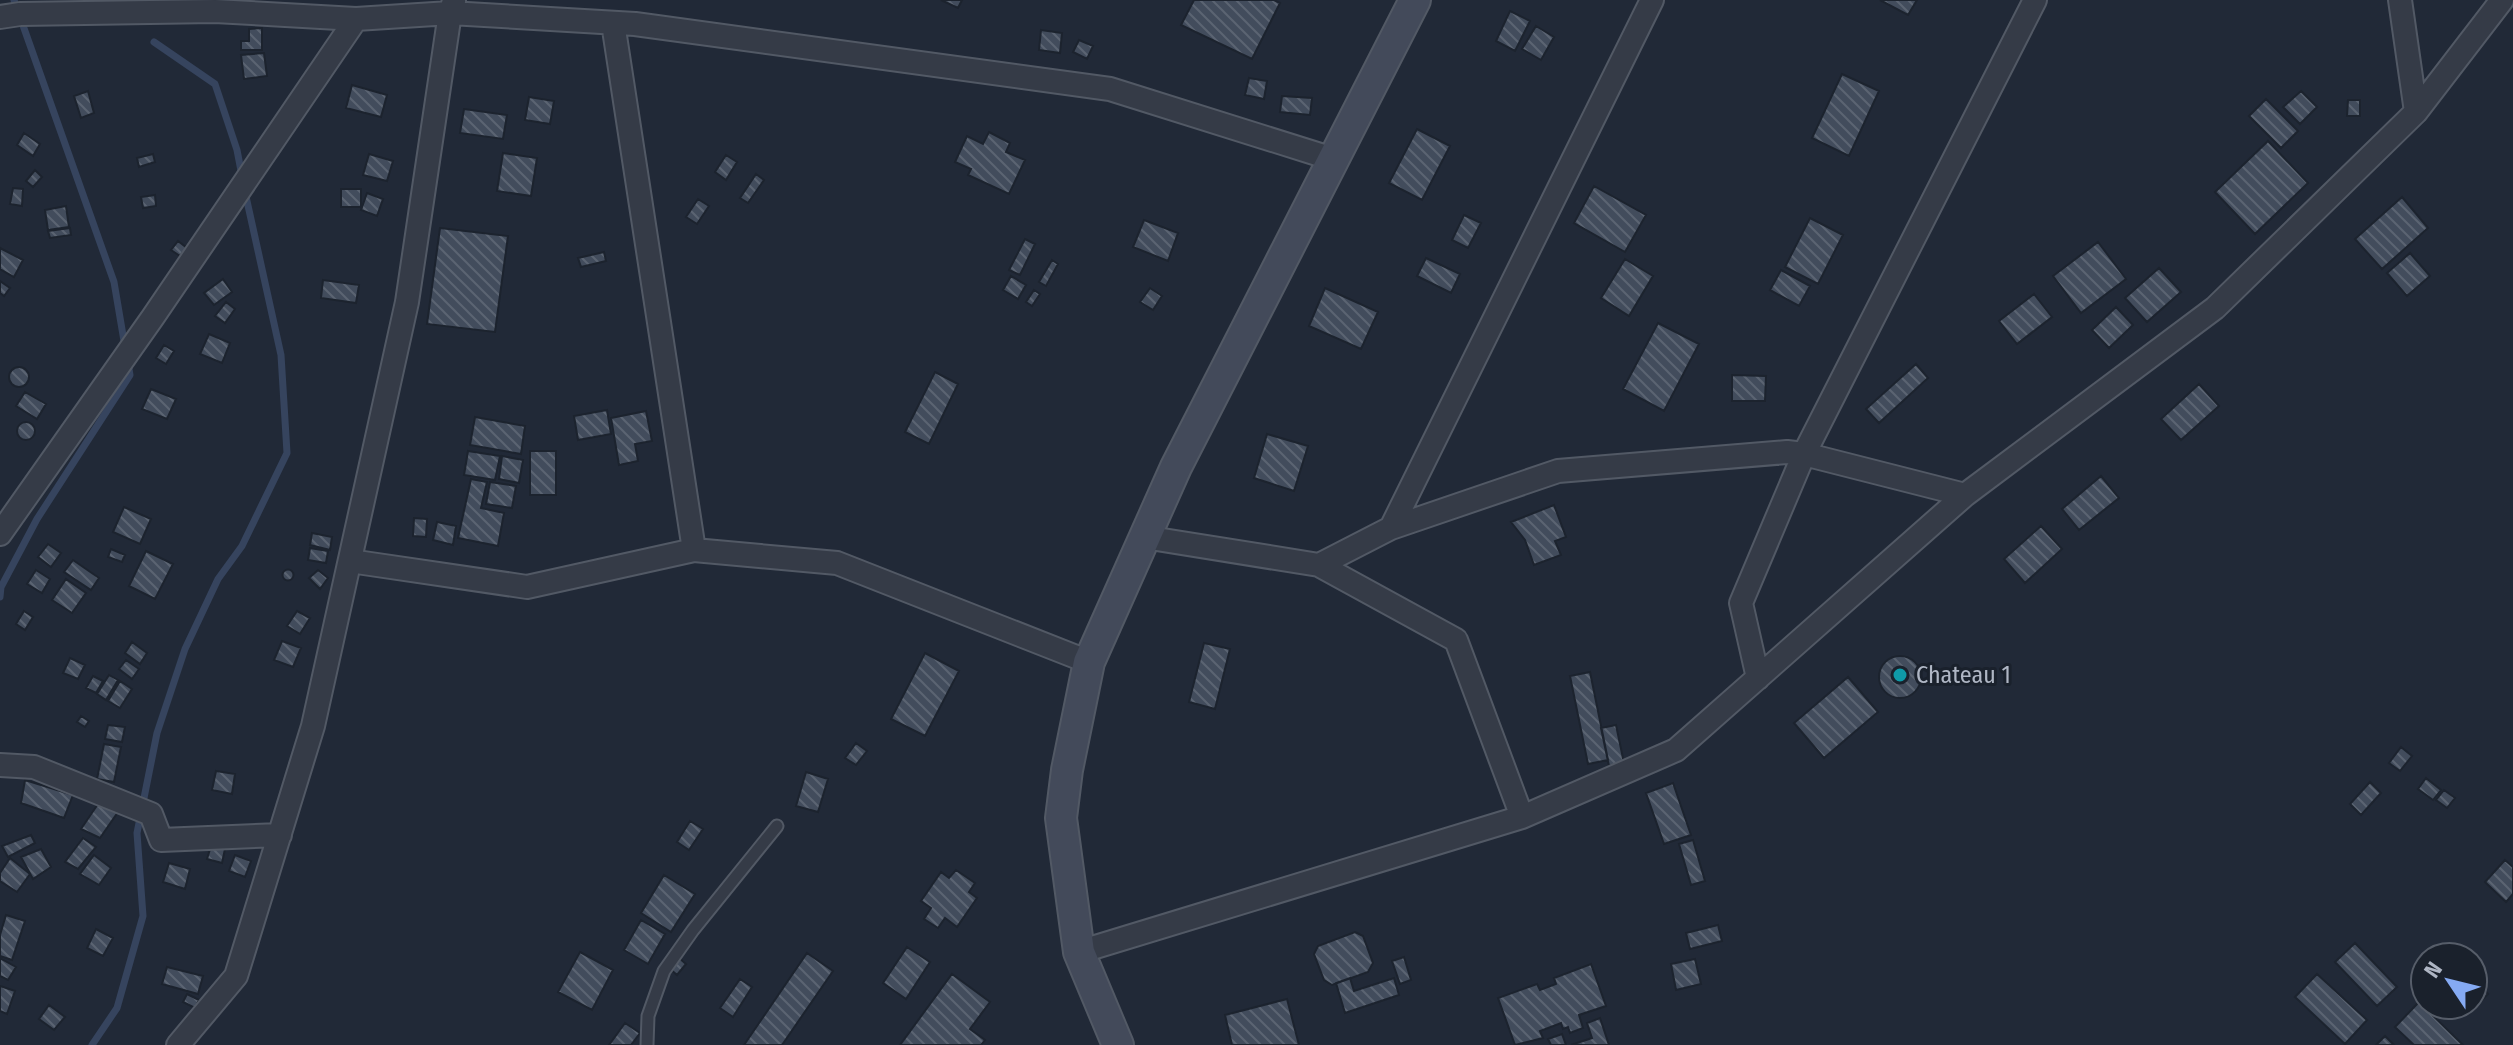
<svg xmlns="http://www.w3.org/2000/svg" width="2513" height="1045" viewBox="0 0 2513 1045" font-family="'Fira Sans Condensed',sans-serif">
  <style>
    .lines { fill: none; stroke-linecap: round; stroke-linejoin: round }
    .stream { stroke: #36445e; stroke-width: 7 }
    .building { fill: url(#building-back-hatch); stroke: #1c232e; stroke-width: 2 }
    .lane-casing { stroke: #525965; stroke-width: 15 }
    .street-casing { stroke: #525965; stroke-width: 26 }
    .secondary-casing { stroke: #525965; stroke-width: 34 }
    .lane { stroke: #353b47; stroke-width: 11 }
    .street { stroke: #353b47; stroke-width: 22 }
    .secondary { stroke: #434a5a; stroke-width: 30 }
    .culture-dot { fill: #0f9aa8; stroke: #1a212c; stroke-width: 3 }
    .labels { text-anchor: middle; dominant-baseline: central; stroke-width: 6; stroke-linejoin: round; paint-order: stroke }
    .poi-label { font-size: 24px; fill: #afb6c4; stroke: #1a212c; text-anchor: start }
  </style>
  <defs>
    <pattern id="building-back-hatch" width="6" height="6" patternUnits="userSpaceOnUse" patternTransform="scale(2)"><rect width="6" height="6" fill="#424c5c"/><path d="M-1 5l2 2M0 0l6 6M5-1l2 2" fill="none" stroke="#5b6472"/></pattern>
  </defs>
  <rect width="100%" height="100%" fill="#212937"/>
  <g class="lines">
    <!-- stream -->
    <path class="stream" d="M14,0L114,282L125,347
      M154,42L215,84L237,150L242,176
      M0,597L1,587L37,519L130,375L128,363
      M92,1045L117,1008L143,916L137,833L157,733L185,649L218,579L242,546L287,453L281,355L245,192"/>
  </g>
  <!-- building -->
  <path class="building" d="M941,0H962L958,8Z
    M1194,0H1274L1280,3L1252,59L1181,25Z
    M1880,0H1917L1908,15Z
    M1510,11L1530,21L1515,51L1496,41Z
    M1536,26L1554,37L1541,60L1522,49Z
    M262,28V50H241V41H249V29Z
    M1041,30L1062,33L1060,53L1039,50Z
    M1079,40L1093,46L1087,59L1073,52Z
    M264,53L267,76L244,79L241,55Z
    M1842,74L1879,91L1849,156L1812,138Z
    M1249,78L1267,81L1264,99L1245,95Z
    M352,85L387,95L381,117L346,108Z
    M88,91L94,113L81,118L74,96Z
    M2301,91L2317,107L2300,124L2283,107Z
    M1282,96L1312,98L1310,115L1280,112Z
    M529,97L554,101L550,124L525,120Z
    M2266,99L2298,131L2281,148L2249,116Z
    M2348,100H2360V116H2347Z
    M464,109L507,115L503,139L460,133Z
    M1417,129L1450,146L1422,200L1389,183Z
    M989,132L1010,143L1006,152L1025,160L1009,194L968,175L971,169L955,162L967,136L983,144Z
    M24,133L40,144L33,156L17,145Z
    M2268,141L2308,183L2255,234L2215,192Z
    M503,153L537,158L531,196L497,191Z
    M153,154L155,162L139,167L137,158Z
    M369,154L393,161L387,181L363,175Z
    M726,155L737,162L726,180L715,172Z
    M35,170L42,177L33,187L26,181Z
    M756,174L764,180L748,203L740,198Z
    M1594,186L1646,215L1625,252L1574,223Z
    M13,188L23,189L22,206L10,204Z
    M341,189H361V207H341Z
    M367,193L383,199L377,216L361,210Z
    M155,195L156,206L143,208L141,197Z
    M2402,197L2428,228L2382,269L2355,239Z
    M698,199L709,206L697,224L686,217Z
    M66,206L69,227L48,230L45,210Z
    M1464,215L1481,223L1468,248L1452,240Z
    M1810,218L1843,235L1818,284L1785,267Z
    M1144,220L1178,233L1168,261L1133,247Z
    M70,228L71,235L50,238L48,231Z
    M440,228L508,236L495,332L427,324Z
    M1025,239L1035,244L1020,275L1009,270Z
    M178,241L187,248L180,256L171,250Z
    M2098,242L2126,279L2081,313L2053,276Z
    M0,248L23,260L14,277L0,269Z
    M604,252L606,261L581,267L578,258Z
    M2410,253L2430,276L2407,296L2387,273Z
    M1426,258L1460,274L1451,293L1417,276Z
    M1625,259L1653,276L1629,316L1601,298Z
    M1052,260L1058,264L1046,286L1039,282Z
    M2159,268L2181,292L2147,322L2125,298Z
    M1781,270L1810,286L1799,306L1770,290Z
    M1011,276L1026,285L1018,299L1003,290Z
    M223,279L232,292L214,305L204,293Z
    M323,280L359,285L356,303L321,298Z
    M0,281L10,288L4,296L0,293Z
    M1150,288L1162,296L1153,310L1140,302Z
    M1325,288L1378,312L1361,349L1309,326Z
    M1034,290L1040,294L1032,306L1026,302Z
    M2034,294L2052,317L2017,344L1999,321Z
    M226,302L235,309L225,323L215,316Z
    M2116,307L2133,325L2109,348L2092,330Z
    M1658,323L1699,344L1664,411L1623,389Z
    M209,334L230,343L222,363L200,354Z
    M164,345L174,351L166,364L156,358Z
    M1916,364L1928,378L1879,423L1866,409Z
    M9 377a10 10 0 1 1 20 0a10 10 0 1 1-20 0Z
    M935,372L958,384L929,444L905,432Z
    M1732,375L1766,376L1765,401H1732Z
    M2199,384L2219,406L2181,440L2161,419Z
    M151,389L176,399L167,419L142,409Z
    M25,392L46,404L37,419L16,406Z
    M607,410L611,434L578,440L574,416Z
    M646,411L652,441L635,444L638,461L619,465L611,418Z
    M475,417L525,426L521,454L470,445Z
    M17 431a9 9 0 1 1 18 0a9 9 0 1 1-18 0Z
    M1267,434L1308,446L1294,491L1254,478Z
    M468,451L500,456L495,480L464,475Z
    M530,451H556V495H530Z
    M502,456L523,460L519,483L499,479Z
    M2101,476L2119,498L2079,530L2062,509Z
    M471,479L487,482L481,508L504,513L498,546L458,538Z
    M490,482L516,486L512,508L486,504Z
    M1554,505L1566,537L1555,541L1561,555L1534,565L1525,540L1511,522Z
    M124,507L151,519L140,544L113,532Z
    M414,518L427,519L426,537L413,536Z
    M437,522L456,526L453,545L433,540Z
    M2041,526L2062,549L2025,583L2004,559Z
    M312,533L332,537L330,550L310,545Z
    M48,544L61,553L51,567L38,557Z
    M310,548L328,551L326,563L308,560Z
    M111,549L125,555L122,562L108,557Z
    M146,551L173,564L155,599L129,586Z
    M73,560L99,578L91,590L64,572Z
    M282.5 575a5.5 5.5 0 1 1 11 0a5.5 5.5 0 1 1-11 0Z
    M36,570L50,579L42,593L27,584Z
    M318,570L328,578L320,589L309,578Z
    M66,579L86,593L72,613L52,600Z
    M24,611L33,617L25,630L16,624Z
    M297,611L310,618L300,634L287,626Z
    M282,641L301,648L293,667L274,660Z
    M132,642L147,653L140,664L125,653Z
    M1204,643L1230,649L1215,709L1189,702Z
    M925,653L959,671L925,736L891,719Z
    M1879 677a21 21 0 1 1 42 0a21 21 0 1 1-42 0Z
    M70,658L85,665L78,679L63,673Z
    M126,660L139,669L132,679L119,669Z
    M1590,672L1608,760L1588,764L1570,676Z
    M109,675L118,680L106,700L97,694Z
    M93,676L103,681L96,693L86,688Z
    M1848,677L1878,712L1824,758L1794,723Z
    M120,681L132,689L120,708L108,701Z
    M81,716L89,721L85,727L77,722Z
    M108,725L125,727L122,742L105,739Z
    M1616,725L1624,763L1609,766L1601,728Z
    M856,743L867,751L856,765L845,758Z
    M104,744L121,747L114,782L97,779Z
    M2401,747L2412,756L2400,771L2389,763Z
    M216,771L235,774L232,794L212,790Z
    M806,772L828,779L818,812L796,806Z
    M2426,778L2441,790L2433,800L2418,789Z
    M25,780L73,795L64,818L21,803Z
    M2370,782L2381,793L2361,815L2350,804Z
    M1673,783L1691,835L1664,844L1646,793Z
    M2444,790L2455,798L2447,808L2436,800Z
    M100,801L118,812L100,838L81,829Z
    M690,821L703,829L689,850L677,842Z
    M31,835L35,843L8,857L2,846Z
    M83,838L96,847L78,869L65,862Z
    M1693,840L1705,881L1691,885L1679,844Z
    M211,846L225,849L222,863L207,859Z
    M41,849L51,867L33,879L21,857Z
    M94,855L111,868L99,885L80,874Z
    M235,855L251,861L245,877L229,871Z
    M10,858L30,874L17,892L0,881V873Z
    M2505,860L2513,867V894L2506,902L2485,882Z
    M169,863L190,869L185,889L163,882Z
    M956,870L975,883L969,892L977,898L957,927L945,918L938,928L924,919L931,908L921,901L941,872L949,878Z
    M664,875L695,894L671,932L641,913Z
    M6,915L25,921L12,960L0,956V935Z
    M641,920L665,934L648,964L624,950Z
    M1718,925L1722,941L1690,949L1686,933Z
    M96,929L113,938L103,956L87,948Z
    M1355,932L1363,936L1373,963L1368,972L1332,985L1324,980L1314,954L1318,946Z
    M2355,943L2397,987L2377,1006L2335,962Z
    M907,947L930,962L906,999L883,983Z
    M580,952L613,970L592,1010L558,992Z
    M807,953L833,971L782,1045H744Z
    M678,957L686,964L677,975L669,968Z
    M1404,957L1411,980L1400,984L1392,961Z
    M0,958L16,967L8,980L0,976Z
    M1695,959L1701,984L1676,990L1671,964Z
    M1591,964L1606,1006L1579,1015L1583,1028L1570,1033L1568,1027L1563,1029L1561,1023L1540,1031L1543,1038L1515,1045L1498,998L1537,984L1540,990L1556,984L1554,978Z
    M167,967L203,976L198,994L162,984Z
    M952,974L990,1002L970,1029L985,1040L981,1045H900Z
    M2317,974L2367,1020L2345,1044L2295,997Z
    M1350,978L1354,991L1394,978L1399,995L1345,1013L1336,983Z
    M740,979L752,987L733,1017L720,1008Z
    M2476,981L2488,994L2480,1002L2473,996V983Z
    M0,986L15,991L7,1014L0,1011Z
    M187,994L199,1000L195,1008L183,1002Z
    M1287,999L1299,1045H1232L1225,1015Z
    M2419,1002L2463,1045H2414L2395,1027Z
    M49,1005L65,1017L54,1030L39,1019Z
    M1600,1018L1609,1045H1571L1592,1038L1587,1023Z
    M625,1023L640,1033L631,1045H609Z
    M1562,1034L1566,1045H1551L1548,1039Z
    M2385,1036L2394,1045H2376Z"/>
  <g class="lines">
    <!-- lane casing -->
    <g class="lane-casing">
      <path id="lane" d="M647,1045L648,1016L664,971L693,930L777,826"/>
    </g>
    <!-- street casing -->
    <g class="street-casing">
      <path id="street" d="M2400,0L2416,112
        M0,17L20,14L215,11L356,19L450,13L635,24L1110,89L1333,159
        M613,23L694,550
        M1391,528L1652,0
        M0,534L153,317L356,19
        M1144,537L1319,565L1456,640L1522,817
        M350,561L527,587L694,550L837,563L1089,662
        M1319,565L1391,528L1558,471L1787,452L1804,454L1965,495
        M1758,678L1741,603L1804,454L2035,0
        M0,765L34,767L151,814L161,840L280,835
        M1079,952L1522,817L1676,750L1965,495L2215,308L2416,112L2502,0
        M178,1045L236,976L313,726L407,302L450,13L454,1"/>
    </g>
    <!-- secondary casing -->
    <g class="secondary-casing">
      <path id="secondary" d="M1118,1045L1079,952L1061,818L1067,770L1089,662L1176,467L1415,0"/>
    </g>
    <!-- lane -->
    <use href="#lane" class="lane"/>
    <!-- street -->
    <use href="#street" class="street"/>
    <!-- secondary -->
    <use href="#secondary" class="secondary"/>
  </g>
  <!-- markers -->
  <circle class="culture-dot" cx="1900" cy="675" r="8"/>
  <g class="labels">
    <!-- poi labels -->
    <g class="poi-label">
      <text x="1916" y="675">Chateau 1</text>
    </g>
  </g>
  <!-- north arrow -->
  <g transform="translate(2449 981) rotate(305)"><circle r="38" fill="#1a212c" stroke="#565d69" stroke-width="2"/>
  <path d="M0-6L14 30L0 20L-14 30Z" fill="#85aaf3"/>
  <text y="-12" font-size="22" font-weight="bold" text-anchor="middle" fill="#afb6c4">N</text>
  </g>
</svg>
